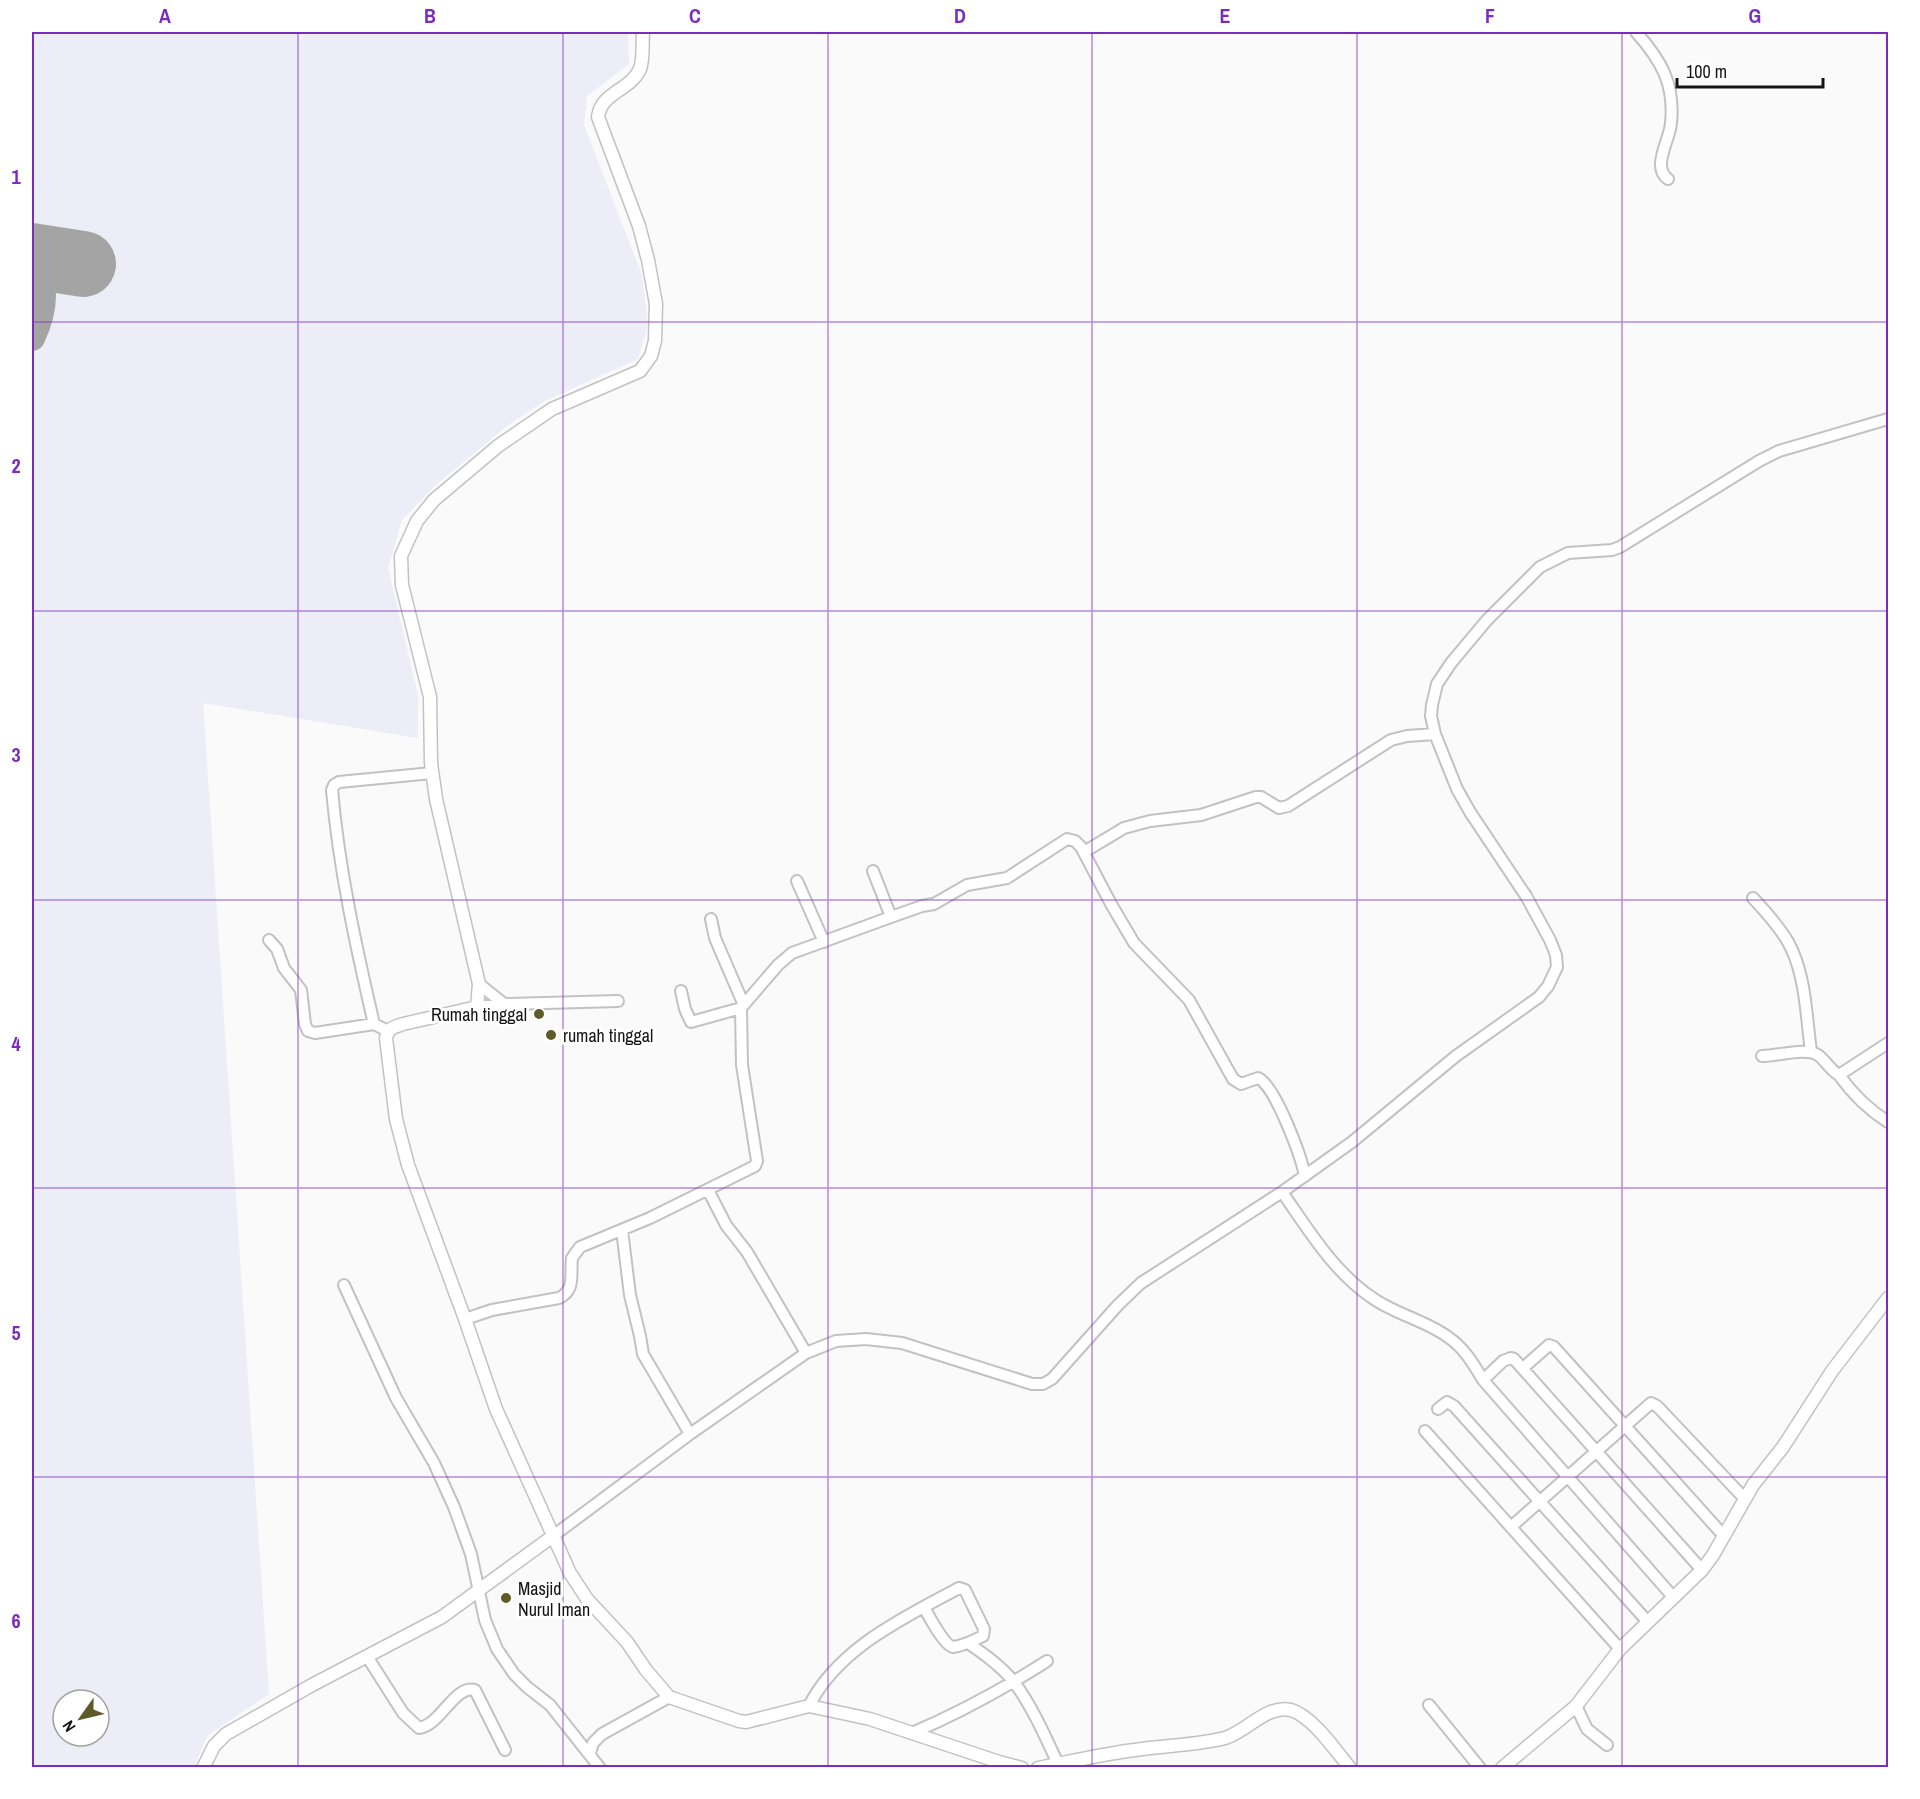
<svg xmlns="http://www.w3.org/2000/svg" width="1920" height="1799" viewBox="0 0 1920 1799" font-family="'Archivo Narrow',sans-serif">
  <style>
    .built { fill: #ecedf6; fill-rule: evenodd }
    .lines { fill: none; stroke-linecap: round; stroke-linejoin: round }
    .taxiway { stroke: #a4a4a5; stroke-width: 26 }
    .runway { stroke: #a4a4a5; stroke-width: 66 }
    .minor-casing { stroke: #c2c2c3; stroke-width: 14 }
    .tertiary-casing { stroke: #c2c2c3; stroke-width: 15 }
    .minor { stroke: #fff; stroke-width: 10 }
    .tertiary { stroke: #fff; stroke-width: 12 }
    .grid { fill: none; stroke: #7b2cbf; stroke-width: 1.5; stroke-opacity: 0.55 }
    .poi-dot { fill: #5e5b28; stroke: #fff; stroke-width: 2 }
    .labels { text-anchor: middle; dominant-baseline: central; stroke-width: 6; stroke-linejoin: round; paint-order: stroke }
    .poi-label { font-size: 18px; fill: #141415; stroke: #fff; text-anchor: start }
    .neatline { fill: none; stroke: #7b2cbf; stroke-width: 2 }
    .grid-label { font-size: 20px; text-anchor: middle; font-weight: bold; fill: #7b2cbf }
  </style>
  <rect width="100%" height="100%" fill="#fafafb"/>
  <!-- built -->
  <path class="built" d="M32,32H628L629,64L587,96L584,125L642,275L648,326L638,359L543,402L507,426L437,484L402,520L388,568L418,695V738L203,703L269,1694L207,1736L194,1767H32ZM63,1700H99V1736H63Z"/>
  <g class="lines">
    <!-- taxiway -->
    <path class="taxiway" d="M32,262C49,286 44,313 32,338"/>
    <!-- runway -->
    <path class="runway" d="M32,256L83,264"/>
    <!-- minor casing -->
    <g class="minor-casing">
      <path id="minor" d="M1636,32C1661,60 1675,84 1671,123C1670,140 1651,167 1668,179
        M1084,852L1124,828L1150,821L1201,815L1256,797H1261L1279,808L1288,806L1391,740L1407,736L1435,734
        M873,871L891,917
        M797,881L824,942
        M1753,898C1765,911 1779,926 1788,942C1806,974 1806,1016 1811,1051
        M711,919L715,938L743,1003
        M269,940L277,949L284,968L301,990L305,1024L308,1031L315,1033L374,1024L388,1031
        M479,984L504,1004L618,1001
        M681,991L685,1009L691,1022L741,1008
        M477,1007L504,1004
        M374,1024C356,947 339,869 332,790L334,785L339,782L432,773
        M1762,1056C1778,1056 1806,1047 1818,1055C1826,1061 1830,1070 1839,1075L1888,1043
        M1839,1075C1852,1093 1869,1110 1888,1122
        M708,1190L726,1225L747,1252L806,1353
        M1282,1192C1308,1229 1333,1271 1371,1297C1394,1314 1425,1320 1448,1337C1464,1348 1473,1363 1483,1380L1674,1598
        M622,1230L630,1295L640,1336L643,1354L690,1434
        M344,1285L396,1398L434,1463L454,1507L471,1554L485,1620L497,1649L514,1674L527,1687L550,1705L600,1768
        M465,1319L492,1310L559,1298C576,1290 570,1274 572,1258L580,1247L650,1218L755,1166L757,1161L742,1065L741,1008L778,965L792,953L891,917L922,906L934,904L967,885L1007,878L1067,839L1075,841L1081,847L1111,904L1134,943L1189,1000L1233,1079L1241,1084L1258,1078C1275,1085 1301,1156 1305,1176
        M1523,1368L1549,1345L1554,1347L1724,1536
        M1483,1380L1503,1361L1511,1358L1514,1359L1702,1570
        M1438,1409L1447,1402L1454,1406L1647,1621
        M1425,1431L1620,1649
        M1512,1526L1651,1403L1657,1406L1745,1499
        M553,1536L690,1434L806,1353L836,1341L866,1339L902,1343L1032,1384H1043L1052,1379L1118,1305L1141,1283L1282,1192L1352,1142L1456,1056L1539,997L1548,986L1557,967L1556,955L1550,940L1526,896L1470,812L1457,789L1435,734L1431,716L1432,705L1437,684L1451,663L1487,620L1540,567L1568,553L1612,550L1620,547L1759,461L1779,451L1888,419
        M924,1607C928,1615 944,1645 953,1647C957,1647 964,1644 968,1643C984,1654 1001,1666 1014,1682C1032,1706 1045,1736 1058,1764
        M368,1658L403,1713L419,1728C441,1725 454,1685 475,1690L505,1750
        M1429,1705L1480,1768
        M809,1706C838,1648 905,1617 959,1588L965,1590L984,1629L983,1636L968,1643
        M1576,1706L1587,1729L1607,1745
        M912,1733C959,1713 1003,1689 1047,1661
        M590,1753L593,1743L602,1734L669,1697"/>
    </g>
    <!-- tertiary casing -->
    <g class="tertiary-casing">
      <path id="tertiary" d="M643,32C642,43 644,58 640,69C630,91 601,92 598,117L639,226L648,260L656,304L655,341L651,356L640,371L552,409L498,446L434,500L417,521L401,556L402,585L430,697L431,763L436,799L479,984L477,1007L403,1024C394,1027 388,1028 386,1038L396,1119L408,1165L465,1319L496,1409L570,1573L587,1599L627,1642L646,1670L669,1697L739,1721L746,1722L809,1706L870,1719L999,1762L1022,1768
        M203,1768L214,1746L226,1734L312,1685L442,1617L553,1536
        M1038,1768C1073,1761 1107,1753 1142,1749C1170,1745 1198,1745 1225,1738C1246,1732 1267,1704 1291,1710C1312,1716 1336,1751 1350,1768
        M1502,1768L1576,1706L1620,1649L1702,1570L1713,1555L1753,1485L1783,1447L1832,1371L1888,1298"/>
    </g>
    <!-- minor -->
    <use href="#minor" class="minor"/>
    <!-- tertiary -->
    <use href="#tertiary" class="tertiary"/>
  </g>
  <!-- grid -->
  <path class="grid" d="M298,32V1768M563,32V1768M828,32V1768M1092,32V1768M1357,32V1768M1622,32V1768M32,322H1888M32,611H1888M32,900H1888M32,1188H1888M32,1477H1888"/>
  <!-- markers -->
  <g class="poi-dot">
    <circle cx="539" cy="1014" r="6"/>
    <circle cx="551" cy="1035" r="6"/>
    <circle cx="506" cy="1598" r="6"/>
  </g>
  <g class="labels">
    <!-- poi labels -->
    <g class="poi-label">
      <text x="527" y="1014" text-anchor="end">Rumah tinggal</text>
      <text x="563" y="1035">rumah tinggal</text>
      <text x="518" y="1588">Masjid<tspan x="518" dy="21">Nurul Iman</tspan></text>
    </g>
  </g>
  <!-- border -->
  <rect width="1920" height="1799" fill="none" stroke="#ffffff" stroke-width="66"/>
  <!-- north arrow -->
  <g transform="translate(81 1718) rotate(236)"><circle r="28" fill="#ffffff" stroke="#a1a1a1" stroke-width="1.5"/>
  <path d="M0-4.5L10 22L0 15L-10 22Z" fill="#5e5b28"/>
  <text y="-9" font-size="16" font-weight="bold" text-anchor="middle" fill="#141415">N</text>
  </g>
  <!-- scale -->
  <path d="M1677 78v9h146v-9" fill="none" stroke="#141415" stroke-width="3"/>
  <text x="1686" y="78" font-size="18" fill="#141415" stroke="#ffffff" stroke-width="4.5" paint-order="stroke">100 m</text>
  <rect x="33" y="33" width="1854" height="1733" class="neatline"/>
  <g class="grid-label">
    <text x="165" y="23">A</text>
    <text x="430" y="23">B</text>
    <text x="695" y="23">C</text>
    <text x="960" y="23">D</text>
    <text x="1225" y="23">E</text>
    <text x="1490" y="23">F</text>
    <text x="1755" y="23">G</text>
    <text x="16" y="184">1</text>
    <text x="16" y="473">2</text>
    <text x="16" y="762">3</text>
    <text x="16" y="1051">4</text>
    <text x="16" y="1340">5</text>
    <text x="16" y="1628">6</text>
  </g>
</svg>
